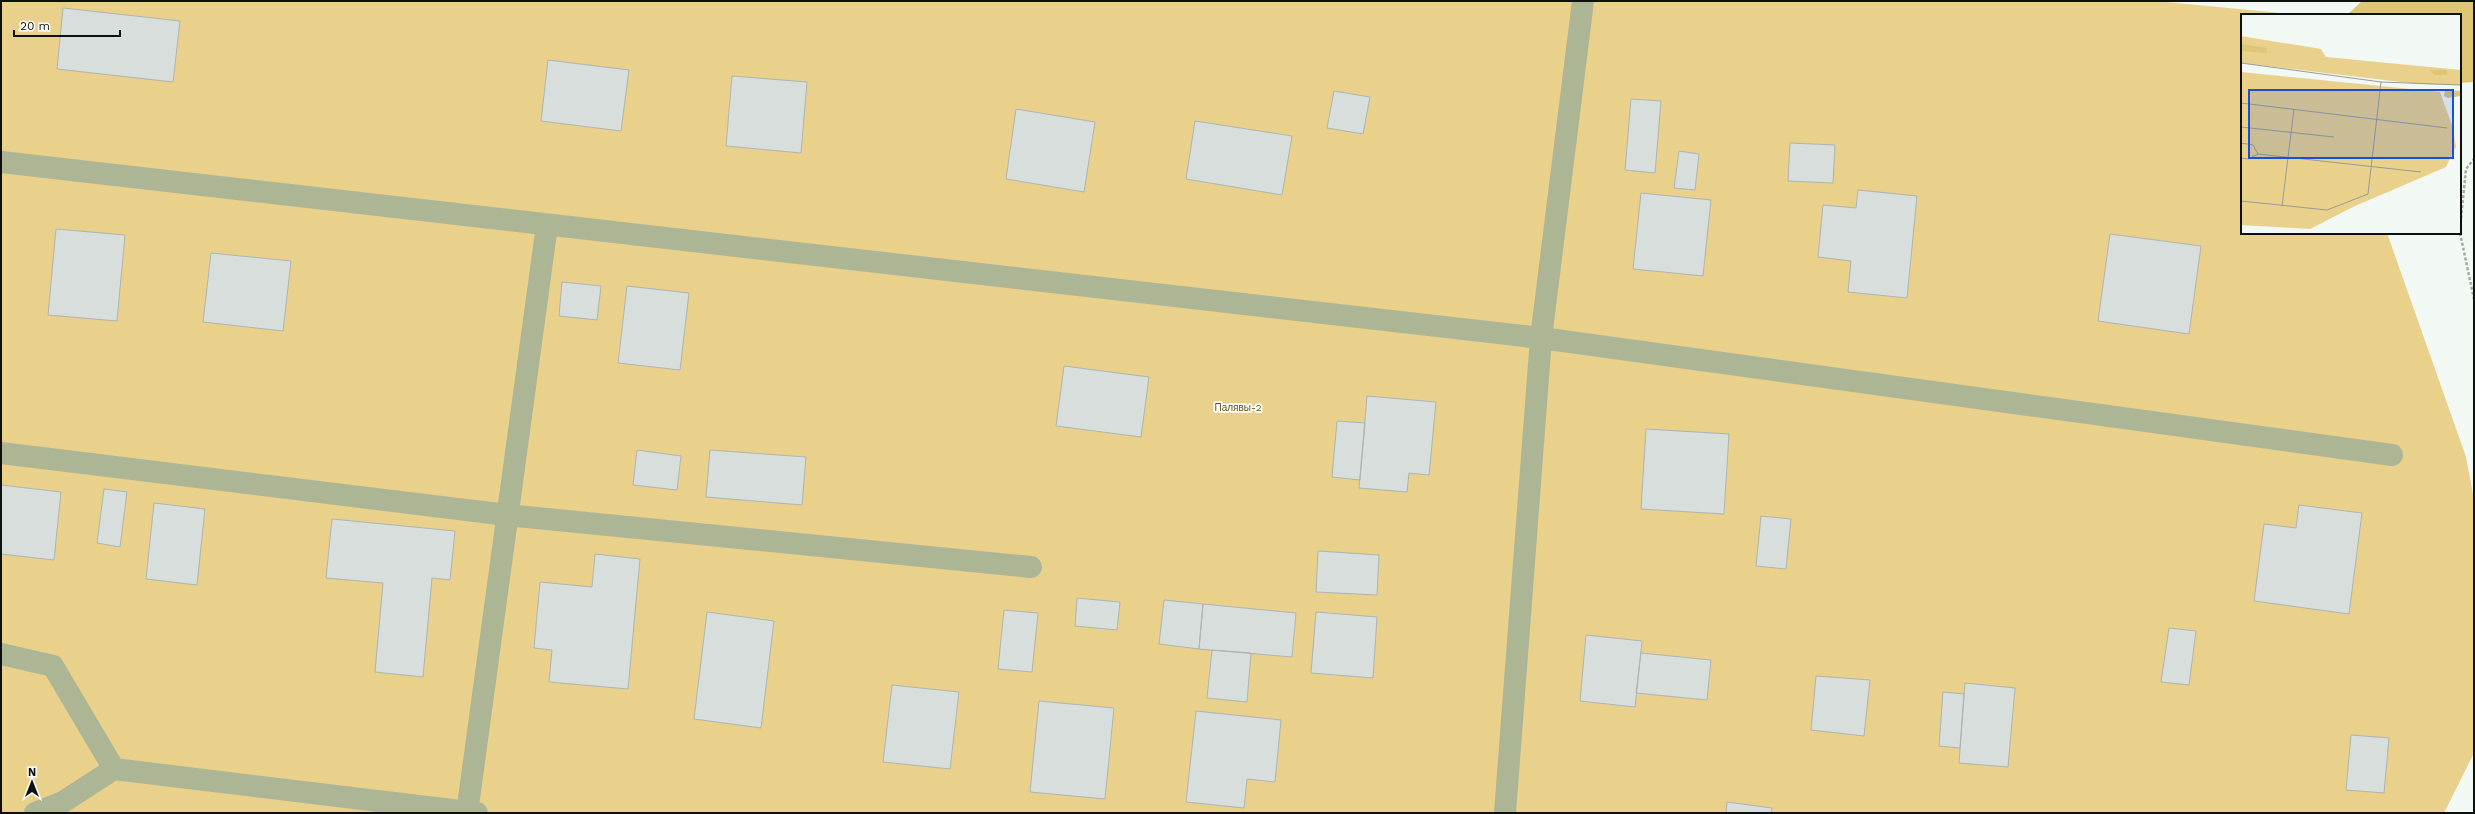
<svg xmlns="http://www.w3.org/2000/svg" width="2475" height="814" viewBox="0 0 2475 814" font-family="'Work Sans',sans-serif">
  <style>
    .green { fill: #e9d18b }
    .forest { fill: #dfc576 }
    .building { fill: #d7dedc; stroke: #adb4b2 }
    .lines { fill: none; stroke-linecap: round; stroke-linejoin: round }
    .path { stroke: #a5a9a6; stroke-width: 2.5; stroke-dasharray: 3 2; stroke-linecap: butt }
    .minor { stroke: #acb594; stroke-width: 22 }
    .labels { text-anchor: middle; dominant-baseline: central; stroke-width: 3.5; stroke-linejoin: round; paint-order: stroke }
    .park-label { font-size: 10px; fill: #625015; stroke: #fff }
    .inset-road { fill: none; stroke: #979b98; stroke-width: 1 }
    .view { fill: #1d4ed8; fill-opacity: 0.15; stroke: #1d4ed8; stroke-width: 2 }
    .inset-edge { fill: none; stroke: #0e100f; stroke-width: 2 }
  </style>
  <rect width="100%" height="100%" fill="#f2f8f3"/>
  <!-- green -->
  <path class="green" d="M1,1H2156L2301,15H2242V233H2387L2466,457L2474,499V753L2444,813H1Z"/>
  <!-- forest -->
  <path class="forest" d="M2362,1H2474V82L2460,83V15H2347Z"/>
  <!-- building -->
  <path class="building" d="M63,8L180,21L173,82L57,69Z
    M548,60L629,70L621,131L541,121Z
    M732,76L807,82L801,153L726,146Z
    M1334,91L1370,97L1363,134L1327,128Z
    M1631,99L1661,101L1655,173L1625,170Z
    M1016,109L1095,122L1084,192L1006,179Z
    M1195,121L1292,136L1282,195L1186,179Z
    M1790,143L1835,145L1833,183L1788,181Z
    M1679,151L1699,154L1695,190L1674,188Z
    M1858,190L1917,196L1907,298L1848,292L1851,261L1818,257L1823,205L1856,208Z
    M1641,193L1711,200L1703,276L1633,269Z
    M56,229L125,235L117,321L48,315Z
    M2110,234L2201,246L2189,334L2098,321Z
    M211,253L291,261L283,331L203,322Z
    M562,282L601,286L597,320L559,316Z
    M627,286L689,293L680,370L618,363Z
    M1064,366L1149,377L1141,437L1056,426Z
    M1367,396L1436,402L1429,475L1409,473L1407,492L1359,488Z
    M1337,421L1365,423L1360,480L1332,477Z
    M1646,429L1729,434L1724,514L1641,509Z
    M637,450L681,456L677,490L633,485Z
    M710,450L806,457L802,505L706,497Z
    M1,485L61,492L54,560L1,554Z
    M104,489L127,492L120,547L97,543Z
    M154,503L205,509L197,585L146,579Z
    M2299,505L2362,513L2349,614L2254,601L2264,524L2296,528Z
    M1761,516L1791,519L1786,569L1756,566Z
    M332,519L455,531L450,580L432,578L423,677L375,672L383,583L326,578Z
    M1318,551L1379,555L1377,595L1316,592Z
    M595,554L640,559L628,689L549,682L552,650L534,648L540,582L592,587Z
    M1077,598L1120,602L1117,630L1075,626Z
    M1164,600L1203,604L1199,649L1159,644Z
    M1203,604L1296,613L1292,657L1199,649Z
    M1004,610L1038,613L1032,672L998,669Z
    M707,612L774,621L761,728L694,719Z
    M1316,612L1377,617L1373,678L1311,673Z
    M2169,628L2196,631L2189,685L2161,682Z
    M1586,635L1642,641L1635,707L1580,701Z
    M1212,650L1251,653L1247,702L1207,698Z
    M1641,653L1711,660L1707,700L1636,693Z
    M1816,676L1870,680L1864,736L1811,730Z
    M1965,683L2015,688L2008,767L1959,763Z
    M892,685L959,692L950,769L883,762Z
    M1943,692L1964,694L1960,748L1939,746Z
    M1039,701L1114,708L1105,799L1030,792Z
    M1196,711L1281,720L1275,782L1247,779L1244,808L1186,802Z
    M2351,735L2389,738L2384,793L2346,790Z
    M1727,802L1772,808L1771,813H1726Z"/>
  <g class="lines">
    <!-- path -->
    <path class="path" d="M2460,228L2466,169L2474,159
      M2460,233L2474,299"/>
    <!-- minor -->
    <path class="minor" d="M1,162L1541,338L2392,455
      M1,453L507,515L1031,567
      M1,654L53,666L114,769
      M35,813L63,802L114,769L477,813
      M467,813L547,225
      M1505,813L1541,338L1583,1"/>
  </g>
  <g class="labels">
    <!-- park labels -->
    <g class="park-label">
      <text x="1238" y="407">Палявы-2</text>
    </g>
  </g>
  <!-- overview -->
  <g transform="translate(2241 14)">
    <rect width="220" height="220" fill="#f2f8f3"/>
    <path d="M0,22L80,35L85,43L220,56V71L177,70L0,49ZM0,58L199,78L212,114L215,133L205,153L114,192L69,215L0,211Z" fill="#e9d18b"/>
    <path d="M0,30L26,34L25,39L0,37ZM189,56H205L207,61H193ZM204,76L220,77V82L207,84L203,82Z" fill="#dfc576"/>
    <path class="inset-road" d="M0,49L140,68L220,71M0,89L206,114M0,113L93,123M0,129L12,131L17,140M0,144L7,145L17,140L180,158M0,187L86,196L127,180L140,68M41,192L53,95"/>
    <path class="view" d="M8,76H212V144H8Z"/>
    <rect width="220" height="220" class="inset-edge"/>
  </g>
  <!-- border -->
  <rect width="2475" height="814" fill="none" stroke="#0e100f" stroke-width="4"/>
  <!-- north arrow -->
  <g transform="translate(32 782)" stroke="#ffffff" stroke-width="3" paint-order="stroke">
  <path d="M0-3L7 15L0 10L-7 15Z" fill="#0e100f"/>
  <text y="-6" font-size="11" font-weight="bold" text-anchor="middle" fill="#0e100f">N</text>
  </g>
  <!-- scale -->
  <path d="M14 30v6h106v-6" fill="none" stroke="#0e100f" stroke-width="2"/>
  <text x="20" y="30" font-size="12" fill="#0e100f" stroke="#ffffff" stroke-width="3" paint-order="stroke">20 m</text>
</svg>
